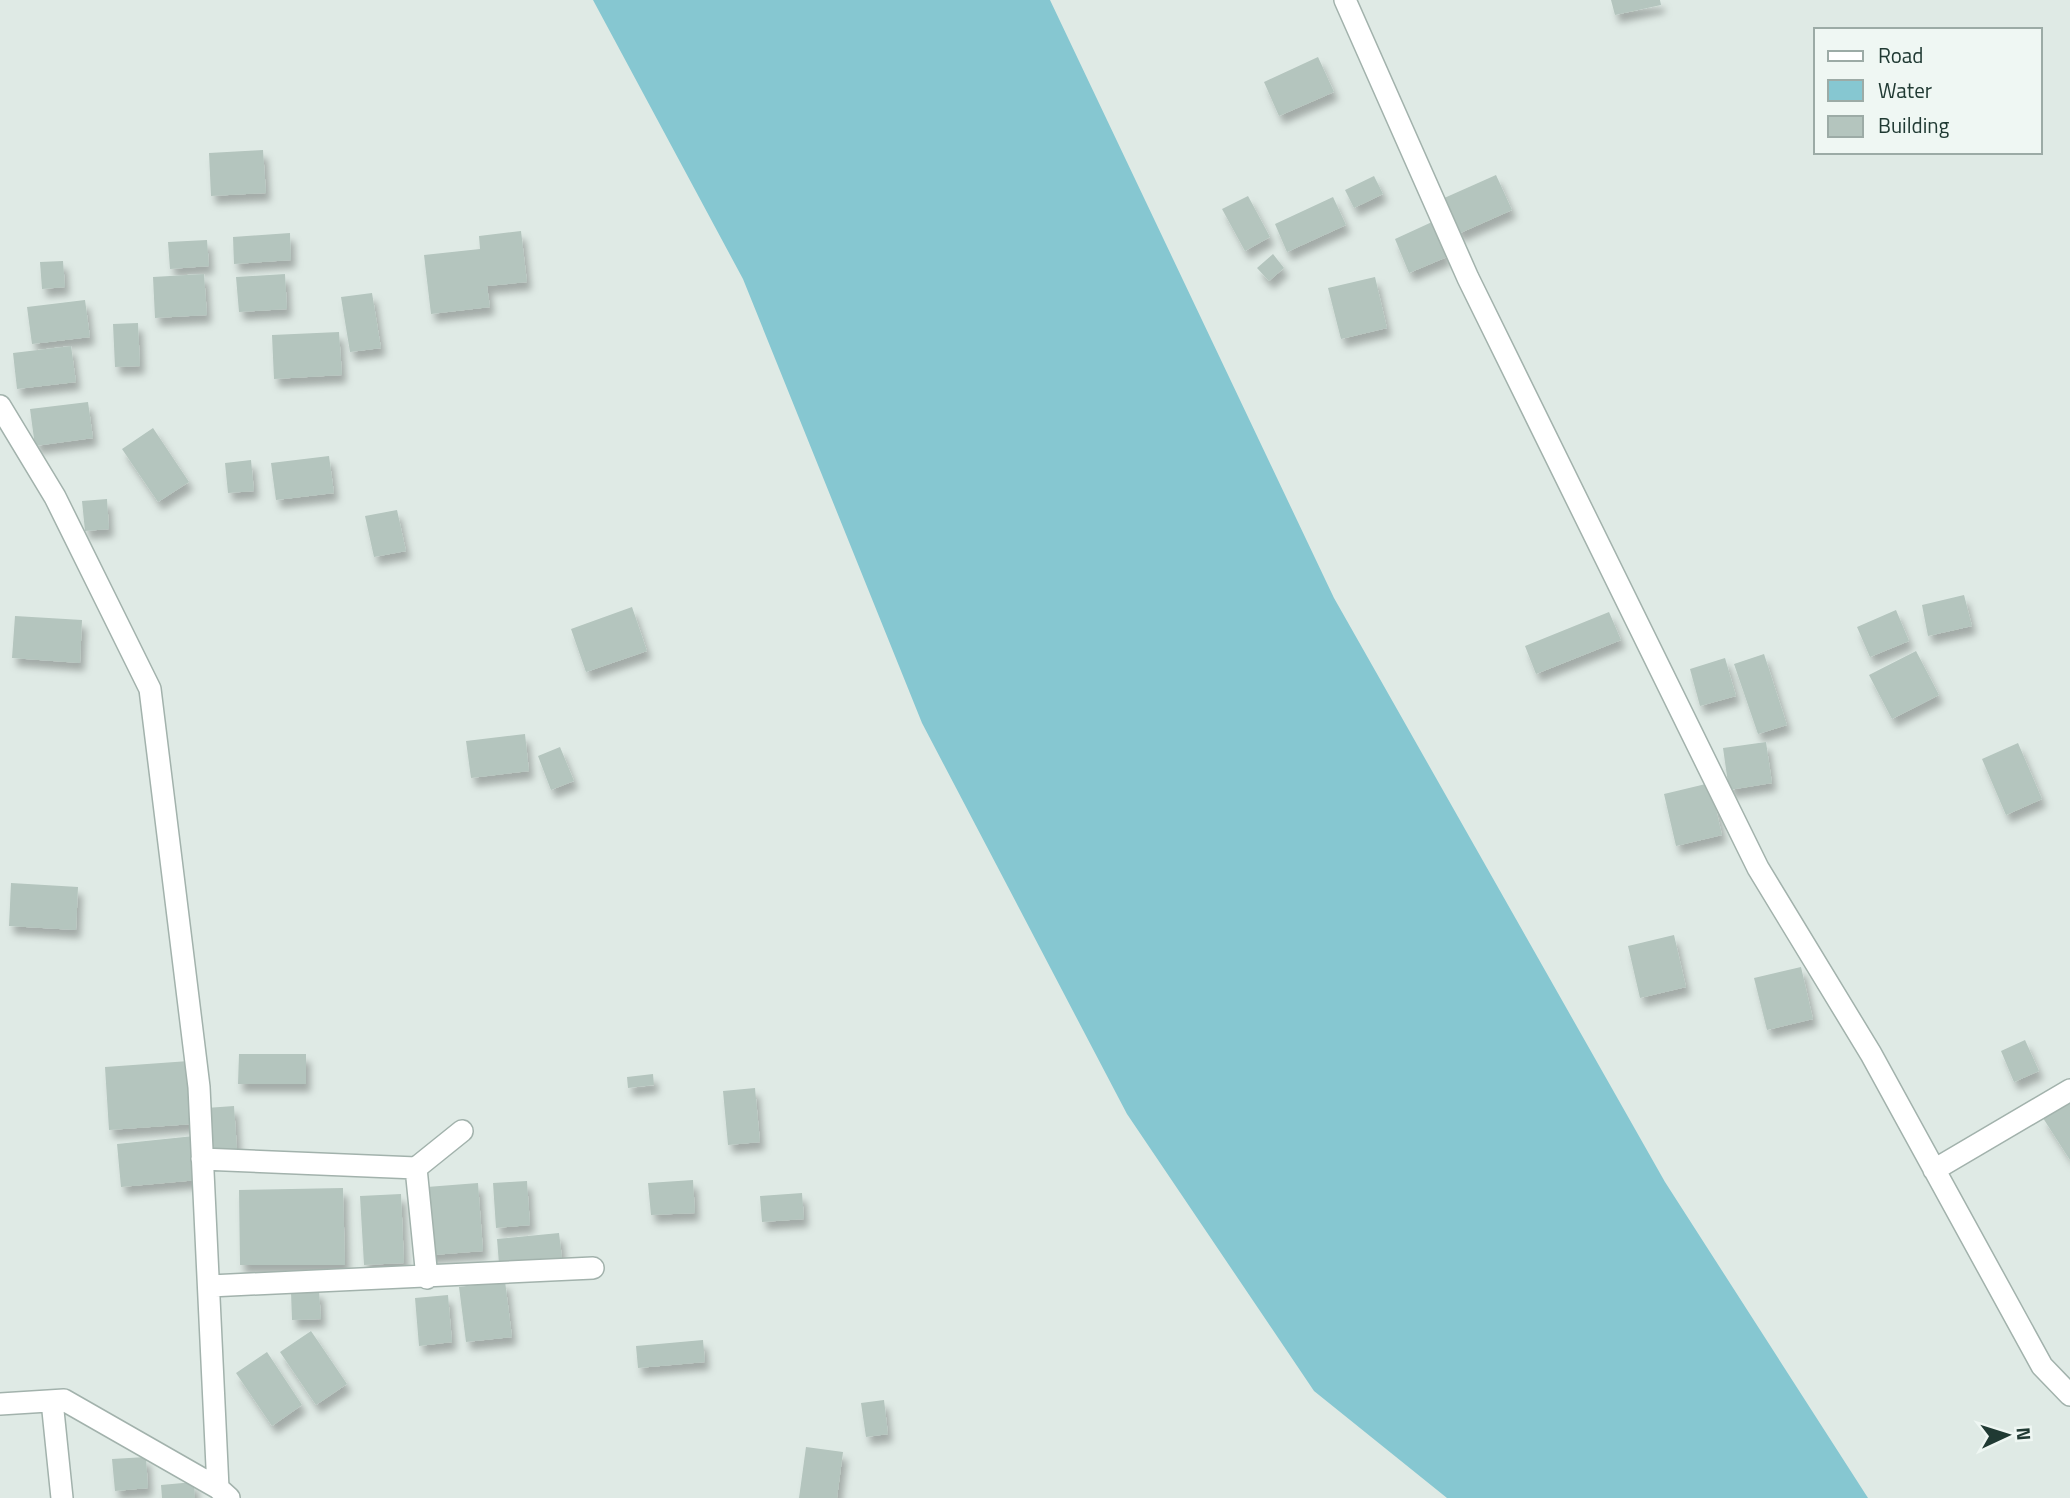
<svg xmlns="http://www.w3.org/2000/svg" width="2070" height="1498" viewBox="0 0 2070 1498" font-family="'Titillium Web',sans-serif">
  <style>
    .water { fill: #86c7d1 }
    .building { fill: #b4c5be; filter: url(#shadow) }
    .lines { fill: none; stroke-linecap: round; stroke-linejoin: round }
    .street-casing { stroke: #a2b2ac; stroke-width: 24 }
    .street { stroke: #fff; stroke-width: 21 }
  </style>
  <defs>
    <filter id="shadow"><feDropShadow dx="4.5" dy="8" stdDeviation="3.5" flood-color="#0004"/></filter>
  </defs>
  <rect width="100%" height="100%" fill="#dfeae5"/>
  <!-- water -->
  <path class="water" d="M593,0H1050L1334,598L1665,1182L1868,1498H1447L1314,1391L1127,1114L922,723L743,279Z"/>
  <!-- building -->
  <path class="building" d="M1611,0H1660L1661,5L1615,15Z
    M1318,57L1334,92L1279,116L1264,82Z
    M263,150L266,193L211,196L209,153Z
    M1496,175L1512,210L1458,234L1442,199Z
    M1374,176L1383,194L1354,208L1345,190Z
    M1248,196L1270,237L1245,251L1222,209Z
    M1333,197L1346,225L1287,252L1275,224Z
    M1432,222L1447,257L1409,273L1395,239Z
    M521,231L527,282L487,286L490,307L431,314L424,255L480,249L479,236Z
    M290,233L291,260L234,264L233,237Z
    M207,240L209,266L170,269L168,242Z
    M1273,254L1284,268L1269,281L1257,268Z
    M63,261L65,287L42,289L40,262Z
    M204,274L207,315L155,318L153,277Z
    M285,274L287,309L239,312L236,277Z
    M1375,277L1387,328L1341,339L1328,288Z
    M372,293L381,348L350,352L341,297Z
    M85,300L90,337L32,344L27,307Z
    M138,323L140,366L115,367L113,324Z
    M339,332L342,375L274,379L272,335Z
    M71,346L76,382L17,389L13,353Z
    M88,402L93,438L35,446L30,409Z
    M153,428L189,482L158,502L122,449Z
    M329,456L334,493L276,500L271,463Z
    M251,460L254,491L228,493L225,463Z
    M107,499L109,529L85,531L82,501Z
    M397,510L406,551L374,557L365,516Z
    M1964,595L1972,626L1928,636L1922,605Z
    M632,607L647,651L586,672L571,629Z
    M1896,610L1909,641L1870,657L1857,627Z
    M1609,612L1621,640L1536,674L1525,646Z
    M15,616L82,620L80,663L12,658Z
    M1916,651L1939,695L1892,719L1869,675Z
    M1764,654L1787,725L1758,734L1734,664Z
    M1725,658L1736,696L1700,706L1690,669Z
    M525,734L529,771L471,778L466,741Z
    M1766,742L1772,783L1729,790L1723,748Z
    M2018,743L2042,799L2006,815L1982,759Z
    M560,747L574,781L551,790L538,756Z
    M1710,783L1722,835L1676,846L1664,794Z
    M11,883L78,887L76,930L9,926Z
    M1674,935L1686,987L1640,998L1628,946Z
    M1801,967L1813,1019L1767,1030L1754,978Z
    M2025,1040L2039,1071L2014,1082L2001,1051Z
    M239,1054H306V1084H238Z
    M189,1061L193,1124L109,1130L105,1067Z
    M653,1074L654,1085L628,1088L627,1077Z
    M755,1088L760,1142L728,1145L723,1091Z
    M2070,1100V1160L2043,1118Z
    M234,1106L237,1149L208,1150L206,1108Z
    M194,1136L198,1180L121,1187L117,1144Z
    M693,1180L695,1213L651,1215L648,1183Z
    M527,1181L530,1225L496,1228L493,1183Z
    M478,1183L483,1251L420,1256L414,1188Z
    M343,1188L345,1265H240L239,1190Z
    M802,1193L804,1219L762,1222L760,1196Z
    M401,1194L404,1263L364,1265L360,1196Z
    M559,1233L562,1258L499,1264L497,1239Z
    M505,1281L512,1337L466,1342L459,1287Z
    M319,1290L321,1319L292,1320L291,1292Z
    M448,1295L452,1342L419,1346L415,1298Z
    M311,1331L347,1384L316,1405L280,1352Z
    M703,1340L705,1362L638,1368L636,1346Z
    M267,1352L302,1405L272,1426L236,1373Z
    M884,1400L888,1434L866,1437L861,1403Z
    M806,1447L843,1452L837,1498H799Z
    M146,1457L148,1488L115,1491L112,1459Z
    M194,1482L195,1498H162L161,1485Z"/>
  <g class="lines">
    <!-- street casing -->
    <g class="street-casing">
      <path id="street" d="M1345,0L1468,278L1758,868L1871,1054L2042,1366L2070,1395
        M0,406L55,497L150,689L199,1087L218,1488
        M202,1159L416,1168L427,1278
        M416,1168L462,1131
        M1934,1170L2070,1090
        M210,1286L593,1268
        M52,1401L62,1498
        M0,1404L64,1400L218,1488L229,1498"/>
    </g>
    <!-- street -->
    <use href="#street" class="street"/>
  </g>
  <!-- legend -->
  <rect x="1814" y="28" width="228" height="126" fill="#eff7f3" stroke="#9caba6" stroke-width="2"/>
  <rect x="1828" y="51" width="35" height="10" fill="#ffffff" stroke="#9caba6" stroke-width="2"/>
  <text x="1878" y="63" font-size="21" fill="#203a33">Road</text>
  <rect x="1828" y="80" width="35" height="21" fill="#86c7d1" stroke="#9caba6" stroke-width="2"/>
  <text x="1878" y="98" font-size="21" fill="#203a33">Water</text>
  <rect x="1828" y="116" width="35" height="21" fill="#b4c5be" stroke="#9caba6" stroke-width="2"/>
  <text x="1878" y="133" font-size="21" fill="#203a33">Building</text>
  <!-- north arrow -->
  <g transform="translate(2007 1435) rotate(86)" stroke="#eff7f3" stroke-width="5" paint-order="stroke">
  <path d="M0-5L12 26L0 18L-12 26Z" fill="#203a33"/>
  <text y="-10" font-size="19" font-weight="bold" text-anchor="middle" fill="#203a33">N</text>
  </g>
</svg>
